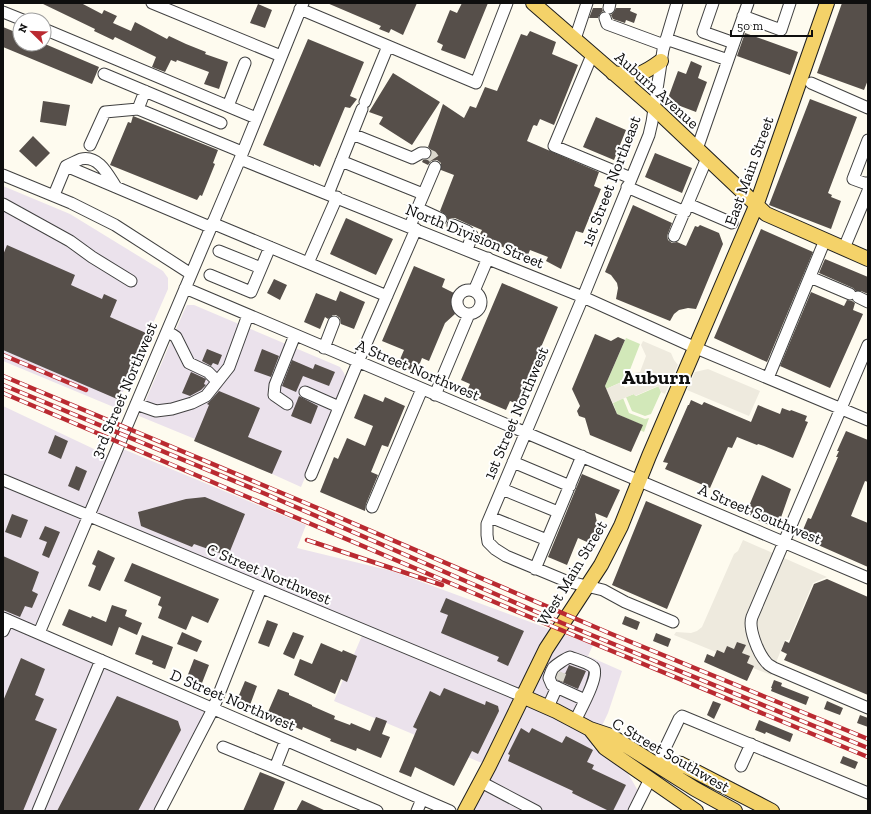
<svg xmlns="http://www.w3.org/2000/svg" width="871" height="814" viewBox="0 0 871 814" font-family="'Zilla Slab',serif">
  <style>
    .industrial { fill: #ebe2ec }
    .green { fill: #d2e8b9 }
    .plaza { fill: #eeeade }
    .building { fill: #564f4a }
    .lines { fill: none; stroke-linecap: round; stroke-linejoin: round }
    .minor-tunnel { stroke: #dad7cd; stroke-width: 11; stroke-dasharray: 11 5.5; stroke-linecap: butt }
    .minor-casing { stroke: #414141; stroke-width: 13 }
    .major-casing { stroke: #1f1f1f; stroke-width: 16 }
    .minor { stroke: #fff; stroke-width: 11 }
    .major { stroke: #f4d269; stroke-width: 14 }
    .rail-casing { stroke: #ba2a31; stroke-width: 4.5 }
    .rail { stroke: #fff; stroke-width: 3; stroke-dasharray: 9; stroke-linecap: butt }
    .labels { text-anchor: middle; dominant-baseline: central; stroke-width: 4; stroke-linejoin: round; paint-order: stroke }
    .street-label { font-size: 16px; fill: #0e0e0e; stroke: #fff }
    .district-label { font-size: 20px; font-weight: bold; fill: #0e0e0e; stroke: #fff }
  </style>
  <rect width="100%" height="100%" fill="#fefbef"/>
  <!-- industrial -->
  <path class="industrial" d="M3,186L70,214L163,271L168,278V289L116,408L3,361Z
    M187,305H194L333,364L340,367L344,373L346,380L301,487L195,439L139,416L184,311Z
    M3,406L113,458L39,633L213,709L160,811H3Z
    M123,449L306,525L297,548L392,571L593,645L588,656L622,671L608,713L592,747L626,770L641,796L634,811H465L489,766L334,701L364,631L94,517Z"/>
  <!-- green -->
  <path class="green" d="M626,338L640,344L626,380L606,389L605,386Z
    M659,386L661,392L651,414L645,416L632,411L626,397L634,394L636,396Z
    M623,398L629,413L645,419L649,418L644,432L640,430L642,425L617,414L613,403Z"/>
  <!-- plaza -->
  <path class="plaza" d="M643,341L671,353L674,360L678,365L665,394L661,392L658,386L635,396L634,394L613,403L606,389L622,382L625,388L630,386L629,383L634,373L640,372L646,356L641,345Z
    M708,369L760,391L749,416L687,390L695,372Z
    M743,540L827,577L813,583L789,640H785L771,675L753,668L754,666L747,663L750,656L742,653L745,645L738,642L734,649L727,646L724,653L716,652L674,635L676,632L691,633L697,631L702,627L734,554L738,551Z"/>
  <!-- building -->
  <path class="building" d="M41,3H81L102,14L104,10L117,16L113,23L131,31L135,22L167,39L169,36L186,44L206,52L205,54L228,62L219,89L204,84L209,72L177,60L176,62L171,60L165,72L152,67L156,57L115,37L113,40L94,31L95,29Z
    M327,3H417L403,35L391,29L389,33L379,29L381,26Z
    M462,3H488L465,59L441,50L443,45L437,42L450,10L457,13Z
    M842,3H868V80L864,90L817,73Z
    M258,4L272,10L265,28L250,23Z
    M593,8H602L603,11L600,14L598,18H589Z
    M616,8H631L630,11L637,14L634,23L626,20L625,23L613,19L611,15L614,12Z
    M3,27L20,34V44H45L99,67L92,84L3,47Z
    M530,31L556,42L552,54L578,65L554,125L540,119L537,126L534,125L533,126L527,141L599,172L594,186L601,189L583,233L576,231L561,269L546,261L548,257L530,250L527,257L483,239L484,236L480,234L482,230L470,225L455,218H452L448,221L446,215L440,211L454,175L441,170V163L437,160L431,161L428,165L422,162L423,160L428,159L431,156V150L428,147L443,104L464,118L470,106L476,108L485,87L497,91L521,34L527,36Z
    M745,33L798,52L790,75L737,56Z
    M308,39L364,62L350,96L357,99L350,108L345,107L320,167L314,164V166L263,145Z
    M691,61L702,66L698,78L707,82L696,112L667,101L678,71L686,74Z
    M393,73L440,102L412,145L379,124L383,117L369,112Z
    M810,99L857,117L828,193L832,195L831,197L841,201L831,229L769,205Z
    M43,101L70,105L66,126L40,122Z
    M133,116L218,150L213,163L215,164L202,196L200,195L197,200L110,165L128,122L131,123Z
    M596,117L626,130L614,160L583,147Z
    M33,136L50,153L36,167L19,151Z
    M655,153L692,168L682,193L645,177Z
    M633,205L672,223L667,236L668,240L672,243L677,242L686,246L695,226L698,227L700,225L719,233L723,244L696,309L688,308L679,310L674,314L670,321L616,299L618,288L617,283L611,275L605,272Z
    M346,218L393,239L376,275L330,254Z
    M761,229L813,252L767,362L714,338Z
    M7,245L75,275L71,285L102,299L104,294L117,300L110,317L146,333L117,399L3,350V255Z
    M825,259L868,277V294L861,291H856L853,288L819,273Z
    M414,266L445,279L442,287L454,293L452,303L455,314L445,323L429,361L422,358L416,373L398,364L404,350L382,341Z
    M274,279L287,285L280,300L267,293Z
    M502,283L558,307L517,404L510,401L506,410L466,393L470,384L461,380Z
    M340,291L365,302L354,329L341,324L340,318L336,315H333L328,319L325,317L320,329L304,322L316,293L336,301Z
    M811,292L844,306L847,300L852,301L855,303L853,310L863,314L830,388L780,366Z
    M595,334L611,341L618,337L625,340L605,386L617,414L643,425L631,452L590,435L585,418L579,416L577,411L580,406L572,389Z
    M207,349L222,355L218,365L213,363L211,366L202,361Z
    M262,349L279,356L271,377L254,371Z
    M292,360L313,369L315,364L335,372L329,386L303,376L296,392L282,386Z
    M191,372L204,378L206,379L204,384L206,385L201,390L190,396L182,393Z
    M219,391L260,408L248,437L282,451L272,474L194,441L209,405L207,404L211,400Z
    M364,394L383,402L385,397L405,406L388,447L382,445L371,472L378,475L366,504L365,511L320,492L334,457L338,459L347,438L365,446L373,426L354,418Z
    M299,396L318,406L311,424L291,416Z
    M691,400L702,405L704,402L751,422L758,405L780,414L782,408L790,411L791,410L807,416L805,421L808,422L793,458L764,446L758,444L757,445L737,437L732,448L728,447L710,488L665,469L668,463L663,462L688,405H689Z
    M846,431L868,440V482L865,481L851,516L868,523V567L800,537L808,518L811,519L838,457H836L839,451H837Z
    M55,435L68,441L61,459L48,453Z
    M76,466L87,471L79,491L68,486Z
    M582,474L620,490L607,518L595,513L598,527L593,539L587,542L578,538L567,565L548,557Z
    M762,475L791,489L778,526H775L774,527L757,520L758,518L747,514L750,507L749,506Z
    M205,497L245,514L228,556L194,544L192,547L141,526L138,512L186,499Z
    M646,501L702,525L667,609L612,585Z
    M12,514L28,520L21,538L5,532Z
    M45,526L60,532L49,558L42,555L47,542L39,539Z
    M98,550L115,558L100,591L88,586L96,566L92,564Z
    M3,556L39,572L32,591L38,594L32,608L25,606L20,617L3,610Z
    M132,563L219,599L208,623L192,616L186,630L158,618L162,607L158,605L161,597L124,581Z
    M827,579L868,597V695L784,660L787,654L781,651L785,641L789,643L814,584Z
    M446,598L524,631L508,666L497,661L499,657L441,633L448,615L440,612Z
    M112,605L127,610L125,616L142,623L137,635L119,627L112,646L62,625L69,609L91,618L92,616L106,622Z
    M625,616L640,622L637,630L622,624Z
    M267,620L278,624L269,647L258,643Z
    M182,632L202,641L197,652L177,644Z
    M293,632L304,636L294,659L283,654Z
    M656,633L671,639L668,647L653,641Z
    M142,635L173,647L165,669L152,664L153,661L135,654Z
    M737,642L746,645L742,653L750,656L747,663L754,666L747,681L704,662L707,654L714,657L717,650L724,653L727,646L734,649Z
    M321,643L342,652L343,650L357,656L347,682L341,679L335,694L294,675L300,659L312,664Z
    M21,658L45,669L35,695L44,699L35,720L57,729L23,811H3V701Z
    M194,659L209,665L202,683L187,677Z
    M569,665L586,671L578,689L557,680L556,678L559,672L565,674Z
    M774,680L782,683L781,686L809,697L806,705L771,691L772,688H771Z
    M245,681L257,686L250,705L237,700Z
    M444,688L485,705L486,701L498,706L499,711L478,754L472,751L454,786L415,767L411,777L399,772L417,729L413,727L430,691L440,696Z
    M278,689L289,693V695L312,705V706L335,716L334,719L350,725L351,723L370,731L376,717L387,721L382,734L390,737L381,758L357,748L356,751L330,741L331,739L303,727L302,730L286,723L288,720L268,712Z
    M117,696L178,721L181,730L138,811H57Z
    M713,701L721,704L714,719L707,715Z
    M827,701L843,708L840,715L824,709Z
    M860,715L868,718V727L857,723Z
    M759,720L793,734L790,742L766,732L765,734L755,730Z
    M521,728L529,733L532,728L562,743L566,736L593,750L587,762L594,765L592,769L626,785L613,811H609L572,793L573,791L508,761L510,755L508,754Z
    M843,756L858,762L855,769L840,763Z
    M260,772L285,782L273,811H243Z
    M302,800L326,811H296Z"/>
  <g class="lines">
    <!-- minor-tunnel -->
    <path class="minor-tunnel" d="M425,153L432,156L436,162L435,167
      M558,680L561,672"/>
    <!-- minor casing -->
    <g class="minor-casing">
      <path id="minor" d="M152,3L281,56
        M713,3L703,32L734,43
        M609,8L610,3
        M300,9L476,83L507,3
        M3,12L23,20
        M743,16L781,30L790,3
        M605,18L607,24L664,45
        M44,29L256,118
        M575,39L587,3
        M666,39L728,60L697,149
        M592,55L554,146L631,178
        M728,60L748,3
        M104,74L221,123
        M811,83L868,108
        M145,91L138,109L242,152
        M365,102L388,46
        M228,106L245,63
        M352,134L412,158L421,153H425
        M868,140L853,179L864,183H868
        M90,145L105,112L138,109
        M240,159L583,297L696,348L868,420
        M341,161L423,194
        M66,166C71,164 76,161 81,159C99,155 108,175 116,187
        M3,175L71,203L115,225L191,274
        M627,187L685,212
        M328,194L362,109
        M54,195L66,166L210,227
        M3,204L70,241L92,257L131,281
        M688,204L732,223
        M417,208L441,219
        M212,223L387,296
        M453,225L467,231L472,235L467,250
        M410,226L435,167
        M674,236L707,158
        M844,248L868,191
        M219,251L261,268
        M308,263L337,197
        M210,275L251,292L270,247
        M810,277L850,294
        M185,288L868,578
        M457 302a12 12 0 1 1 24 0a12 12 0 1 1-24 0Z
        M474,291L488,258
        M858,297L868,302
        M167,331L176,337L189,363L208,372L217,381
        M868,345L752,617C748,628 758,653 766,662C768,665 771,666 774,668L868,708
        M324,348L334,322
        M768,378L825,240
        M305,392L339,407
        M435,395L469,314
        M136,404L156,411L172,409L192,403L206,396L229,367L248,315
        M287,404L274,395L275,385L295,335
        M513,462L570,486
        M311,475L358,362L416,229
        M3,480L522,696
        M502,489L558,512
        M372,507L422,389
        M490,517L547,540
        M535,569L582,456
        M3,618L450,811
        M673,622L625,602L603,590L566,581L506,556L495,549L488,542L487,535V524L583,297L649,135L652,122L663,50L677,3
        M3,631L8,620
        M39,633L240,159L303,3
        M548,707L557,687
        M575,721C579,712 601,674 593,667C589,663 575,659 570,657C566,658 556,665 553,668C551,671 550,675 549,678L552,685L585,700
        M286,740L275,768L377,811
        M223,747L275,768
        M657,765L679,719L682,716L868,793
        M741,766L751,744
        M481,782L536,811
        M38,811L101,660
        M160,811L213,709L261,588
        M417,811L422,799
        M634,811L650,779"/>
    </g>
    <!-- major casing -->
    <g class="major-casing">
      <path id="major" d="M533,3L654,108L766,214L868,259
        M613,73C637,77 642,75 661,61
        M522,696L556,711L590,729L611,736L695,789L735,811
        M590,729L605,748L696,811
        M657,765L674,763L681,764L772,811
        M465,811L489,766L546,649L601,565L621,526L649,456L756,206L827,3"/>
    </g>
    <!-- minor -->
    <use href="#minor" class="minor"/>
    <!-- major -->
    <use href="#major" class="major"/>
    <!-- rail casing -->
    <g class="rail-casing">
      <path id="rail" d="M3,355L86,390
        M3,376L315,507L609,633L868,739
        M3,385L268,495L562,623L868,748
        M3,393L525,615L868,757
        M307,540L442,585"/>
    </g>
    <!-- rail -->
    <use href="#rail" class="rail"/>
  </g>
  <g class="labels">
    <!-- street labels -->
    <g class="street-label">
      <text transform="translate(657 90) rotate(42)">Auburn Avenue</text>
      <text transform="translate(749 171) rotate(-70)">East Main Street</text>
      <text transform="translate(611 181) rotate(-69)">1st Street Northeast</text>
      <text transform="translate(475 236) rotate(22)">North Division Street</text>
      <text transform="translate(418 370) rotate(23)">A Street Northwest</text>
      <text transform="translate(124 390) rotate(-67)">3rd Street Northwest</text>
      <text transform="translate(516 413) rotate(-67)">1st Street Northwest</text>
      <text transform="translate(760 514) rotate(23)">A Street Southwest</text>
      <text transform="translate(572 573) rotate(-59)">West Main Street</text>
      <text transform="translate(269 574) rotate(23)">C Street Northwest</text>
      <text transform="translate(233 700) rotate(23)">D Street Northwest</text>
      <text transform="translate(671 755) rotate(30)">C Street Southwest</text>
    </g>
    <!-- district labels -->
    <g class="district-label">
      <text x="656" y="377">Auburn</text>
    </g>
  </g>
  <!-- border -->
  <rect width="871" height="814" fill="none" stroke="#0e0e0e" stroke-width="8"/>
  <!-- north arrow -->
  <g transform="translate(32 32) rotate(293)"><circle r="19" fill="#ffffff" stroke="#9f9f9f"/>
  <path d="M0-3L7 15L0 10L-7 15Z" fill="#ba2a31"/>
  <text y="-6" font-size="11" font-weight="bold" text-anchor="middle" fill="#0e0e0e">N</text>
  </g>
  <!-- scale -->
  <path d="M731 30v6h81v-6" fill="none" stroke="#0e0e0e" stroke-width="2"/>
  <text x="737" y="30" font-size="12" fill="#0e0e0e" stroke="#ffffff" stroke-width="3" paint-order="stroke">50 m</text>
</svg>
